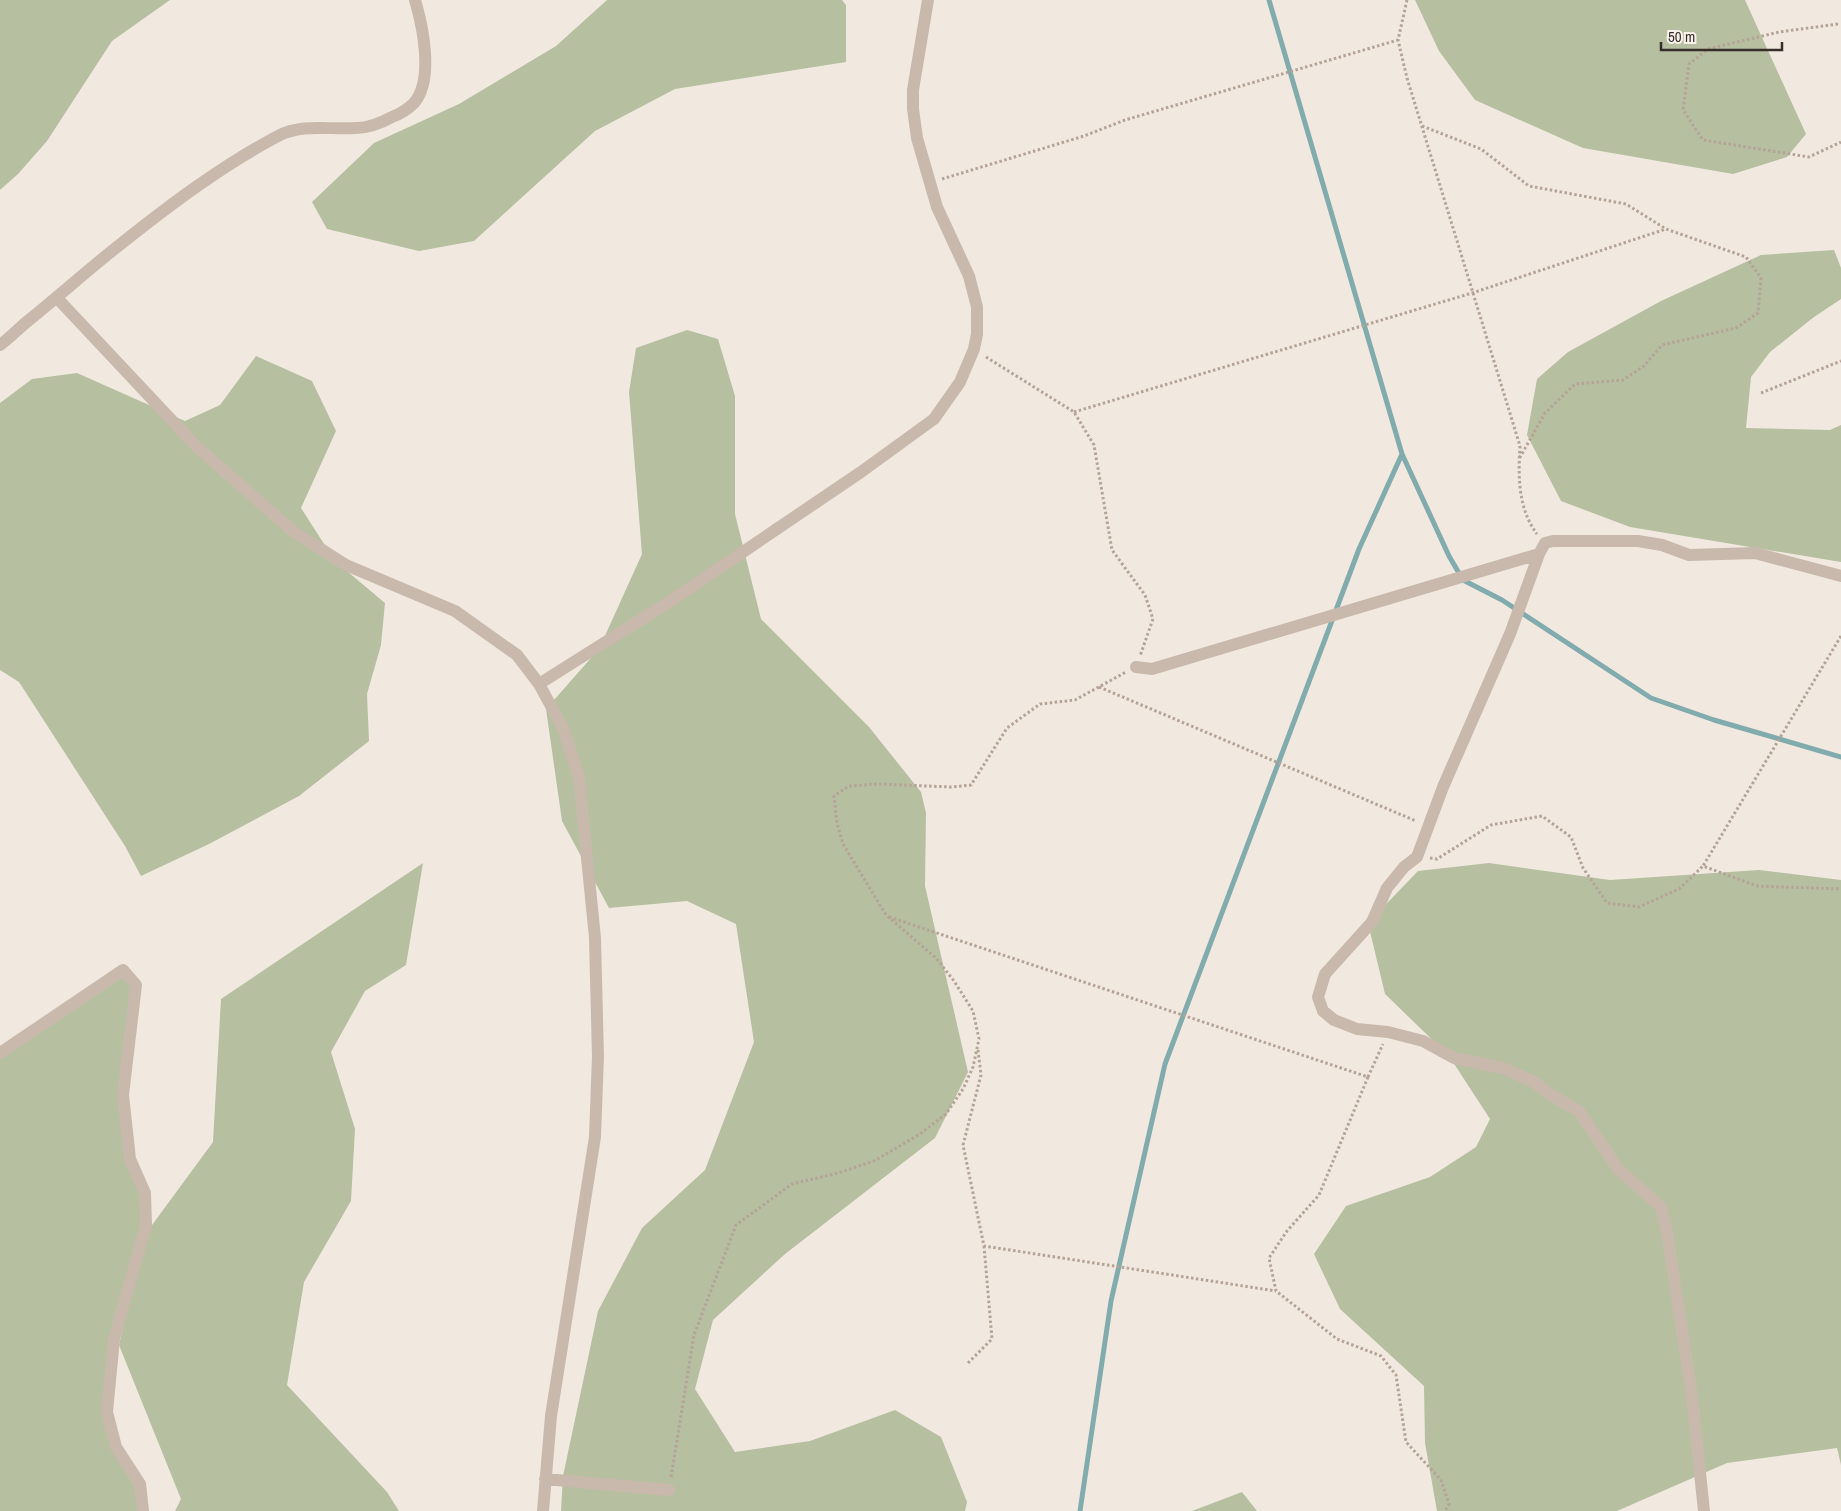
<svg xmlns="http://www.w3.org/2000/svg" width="1841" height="1511" viewBox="0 0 1841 1511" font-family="'Archivo Narrow',sans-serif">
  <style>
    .green { fill: #b6bfa0 }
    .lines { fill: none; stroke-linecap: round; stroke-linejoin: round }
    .stream { stroke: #81abac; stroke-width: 5 }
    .path { stroke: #b4a396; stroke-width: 3; stroke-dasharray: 2.5 2.5; stroke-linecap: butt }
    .street { stroke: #c9b9ac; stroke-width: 12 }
  </style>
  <rect width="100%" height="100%" fill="#f1e9e0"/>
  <!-- green -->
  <path class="green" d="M0,0H170L112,41L47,141L18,174L0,190Z
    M607,0H842L846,5V62L675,89L595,131L474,241L419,251L327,229L312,202L374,143L459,104L556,46Z
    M1415,0H1745L1806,134L1787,157L1733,174L1583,148L1475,100L1439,51Z
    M1834,250L1841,268V299L1814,317L1770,352L1751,377L1746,428L1830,430L1841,425V562L1630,527L1561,501L1527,435L1537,379L1568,352L1661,301L1761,255Z
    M687,330L718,339L735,396V514L761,619L869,727L921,792L926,813L925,886L968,1072L935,1138L785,1254L713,1320L695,1389L735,1452L810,1441L895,1410L941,1437L967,1502L965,1511H561L563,1476L598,1311L642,1228L705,1170L754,1042L736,924L687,901L609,908L562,821L546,709L599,649L642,554L629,392L636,348Z
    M256,356L312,381L336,431L301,508L335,561L385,603L381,645L367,694L369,741L299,796L209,844L141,876L125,846L19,682L0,670V403L32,379L77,373L185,421L220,405Z
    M423,863L406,965L365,991L331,1052L355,1129L351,1201L304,1282L287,1385L387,1492L399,1511H175L181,1499L119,1345L144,1236L213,1142L221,999Z
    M1489,863L1610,880L1759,870L1841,880V1465L1837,1448L1727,1463L1617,1511H1437L1425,1443L1424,1386L1340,1309L1314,1254L1346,1206L1430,1177L1476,1147L1490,1119L1449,1056L1385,994L1368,923L1418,871Z
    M122,973L132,985L118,1095L142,1192L144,1221L103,1412L136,1485L140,1511H0V1057Z
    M1242,1492L1257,1511H1192Z"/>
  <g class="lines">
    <!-- stream -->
    <path class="stream" d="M1269,0L1402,454L1449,556L1463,580L1502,600L1651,698L1714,720L1841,757
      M1080,1511L1111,1301L1165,1064L1359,549L1402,454"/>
    <!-- path -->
    <path class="path" d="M1407,0L1398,40L1407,78L1520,446C1518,476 1518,509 1537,534
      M1838,24L1779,32L1708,49L1689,64L1683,110L1703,140L1809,157L1841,142
      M1422,126L1481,149L1529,186L1626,204L1666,229L1746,257L1761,278L1758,313L1736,328L1662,345L1644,366L1623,380L1575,384L1545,413L1519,459
      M942,179L1084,136L1125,120L1398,40
      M986,357L1074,412L1094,445L1112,550L1145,595L1153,619L1140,656
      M1761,393L1841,361
      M1074,412L1472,293L1666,229
      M1841,636L1703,866L1757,886L1841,889
      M1099,687L1416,821
      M1430,858L1437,859L1491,825L1542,816L1571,837L1583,868L1607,903L1639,907L1679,889L1703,866
      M889,917L1368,1077L1383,1044
      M978,1050L981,1075L963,1145L984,1246L1276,1291
      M1368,1077L1319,1195L1287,1231L1269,1258L1276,1291L1337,1339L1381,1356L1396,1375L1406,1442L1441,1480L1449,1504L1445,1511
      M968,1363L992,1339L984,1246
      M671,1477L694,1335L736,1225L792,1184L838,1173L874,1161L920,1134L946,1114L963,1089L973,1067L979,1039L973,1011L954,981L936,958L886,915L843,844L837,823L834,796L849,786L878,784L951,787L971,785L1007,728L1040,704L1075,700L1126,672"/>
    <!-- street -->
    <path class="street" d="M57,298L196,446L294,532L346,565L455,611L517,655L539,684L564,730L579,778L595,938L598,1056L595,1137L551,1416L543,1511
      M0,345C10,338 19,328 29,320C60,295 90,268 122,243C171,204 223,165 278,136C303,123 329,130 356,128C369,128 381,123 392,117C400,114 408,109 414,103C434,80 423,27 415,0
      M1136,667L1152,669L1539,554
      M539,684L672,600L861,472L934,419L960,382L974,349L977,334V307L969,276L937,207L917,138L913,109V90L928,0
      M0,1053L123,970L136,985L123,1095L130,1159L145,1193L146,1225L114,1339L107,1412L116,1447L140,1484L143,1511
      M545,1479L669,1490
      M1704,1511L1692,1396L1668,1238L1661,1207L1618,1169L1579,1111L1554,1097L1534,1082L1503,1068L1454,1058L1423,1041L1388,1032L1357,1029L1334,1020L1323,1011L1318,997L1325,974L1372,922L1387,888L1404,867L1417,857L1443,787L1510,634L1539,554L1545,543L1553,541H1638L1662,545L1689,555L1755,553L1841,576"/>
  </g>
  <!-- scale -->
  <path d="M1661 42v8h121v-8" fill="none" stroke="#372e2a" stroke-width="2.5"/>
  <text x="1668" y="42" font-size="15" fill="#372e2a" stroke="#f9f3ec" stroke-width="4" paint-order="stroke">50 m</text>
</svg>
